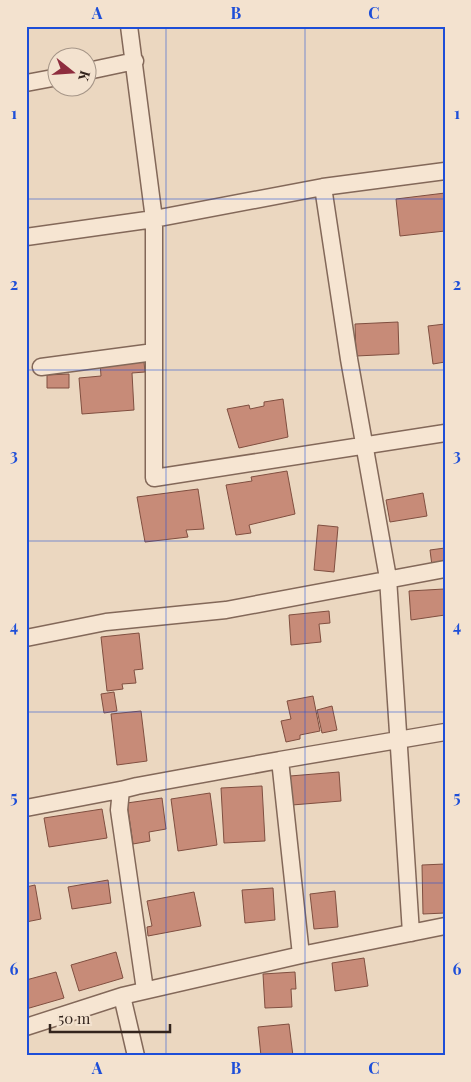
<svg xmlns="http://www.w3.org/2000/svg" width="471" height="1082" viewBox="0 0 471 1082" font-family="'Playfair Display',serif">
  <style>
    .building { fill: #c78b78; stroke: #804f40 }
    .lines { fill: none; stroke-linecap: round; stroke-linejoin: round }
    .minor-casing { stroke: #836859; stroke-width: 19 }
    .minor { stroke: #f6e5d2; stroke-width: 16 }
    .grid { fill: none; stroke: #1d4ed8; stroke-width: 1; stroke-opacity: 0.55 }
    .neatline { fill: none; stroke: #1d4ed8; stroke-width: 2 }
    .grid-label { font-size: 16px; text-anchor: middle; font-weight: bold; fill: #1d4ed8 }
  </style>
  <rect width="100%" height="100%" fill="#ebd7c0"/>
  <!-- building -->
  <path class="building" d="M445,193V231L400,236L396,199Z
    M398,322L399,354L356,356L355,324Z
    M445,324V362L433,364L428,326Z
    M100,362L114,364L144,362L145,372L132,373L134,410L82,414L79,378L101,376Z
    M69,374V388H47V375Z
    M283,399L288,437L239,448L227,409L249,405L250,409L264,406V402Z
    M287,471L295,514L249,525L251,533L236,535L226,485L252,481L251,477Z
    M198,489L204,529L186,530L188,537L145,542L137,497Z
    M423,493L427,516L390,522L386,500Z
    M318,525L338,527L334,572L314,570Z
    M445,548V564L432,566L430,550Z
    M444,589L445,615L411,620L409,591Z
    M329,611L330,623L319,624L321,642L291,645L289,615Z
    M139,633L143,669L134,670L136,683L122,684L123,689L107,691L101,637Z
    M114,692L117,711L104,713L101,694Z
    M313,696L320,731L300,735V739L286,742L281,721L291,719L287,701Z
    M332,706L337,730L322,733L317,710Z
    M141,711L147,761L117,765L111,714Z
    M339,772L341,801L292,805L290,776Z
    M262,786L265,841L224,843L221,788Z
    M210,793L217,845L178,851L171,799Z
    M162,798L166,829L149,832L150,841L133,844L127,803Z
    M102,809L107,838L49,847L44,818Z
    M445,864V913L423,914L422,865Z
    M108,880L111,903L72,909L68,887Z
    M35,885L41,919L26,922V887Z
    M273,888L275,920L245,923L242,890Z
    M335,891L338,927L314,929L310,894Z
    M194,892L201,926L148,936L147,927L152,926L147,901Z
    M116,952L123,978L79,991L71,965Z
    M364,958L368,986L335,991L332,963Z
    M56,972L64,998L26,1009V980Z
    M295,972L296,989H291L292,1007L265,1008L263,974Z
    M289,1024L293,1056H261L258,1027Z"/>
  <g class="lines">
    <!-- minor casing -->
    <g class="minor-casing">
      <path id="minor" d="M129,26L154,219V478L445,433
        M88,71L135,61
        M26,83L58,77
        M323,187L349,359L388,578L411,933
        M26,237L154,219L323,187L445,171
        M41,367L154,352
        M26,638L106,622L226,610L445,569
        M280,760L445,732
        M26,808L125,789
        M145,990L119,810L121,790L137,786L280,760L301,955
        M122,996L136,1056
        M26,1027L122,996L301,955L445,926"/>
    </g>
    <!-- minor -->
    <use href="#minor" class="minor"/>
  </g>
  <!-- grid -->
  <path class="grid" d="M166,26V1056M305,26V1056M26,199H445M26,370H445M26,541H445M26,712H445M26,883H445"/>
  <!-- border -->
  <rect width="471" height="1082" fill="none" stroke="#f3e2cf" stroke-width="55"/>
  <!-- north arrow -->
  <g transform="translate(72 72) rotate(107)"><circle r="24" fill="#f3e2cf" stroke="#a69688"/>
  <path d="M0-4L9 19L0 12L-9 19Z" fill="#8e2d3e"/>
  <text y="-8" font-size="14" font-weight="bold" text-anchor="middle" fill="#33241d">K</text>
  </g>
  <!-- scale -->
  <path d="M50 1024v8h120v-8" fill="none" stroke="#33241d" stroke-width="2.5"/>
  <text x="58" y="1024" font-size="15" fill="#33241d" stroke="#f3e2cf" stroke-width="4" paint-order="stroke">50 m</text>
  <rect x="28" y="28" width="416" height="1026" class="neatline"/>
  <g class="grid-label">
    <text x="97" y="19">A</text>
    <text x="236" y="19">B</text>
    <text x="374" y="19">C</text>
    <text x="14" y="119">1</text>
    <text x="457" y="119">1</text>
    <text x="14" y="290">2</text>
    <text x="457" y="290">2</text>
    <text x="14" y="461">3</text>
    <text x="457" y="461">3</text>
    <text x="14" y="632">4</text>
    <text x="457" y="632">4</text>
    <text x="14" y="803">5</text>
    <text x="457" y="803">5</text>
    <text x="14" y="975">6</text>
    <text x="457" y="975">6</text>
    <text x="97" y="1074">A</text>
    <text x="236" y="1074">B</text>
    <text x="374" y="1074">C</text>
  </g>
</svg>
